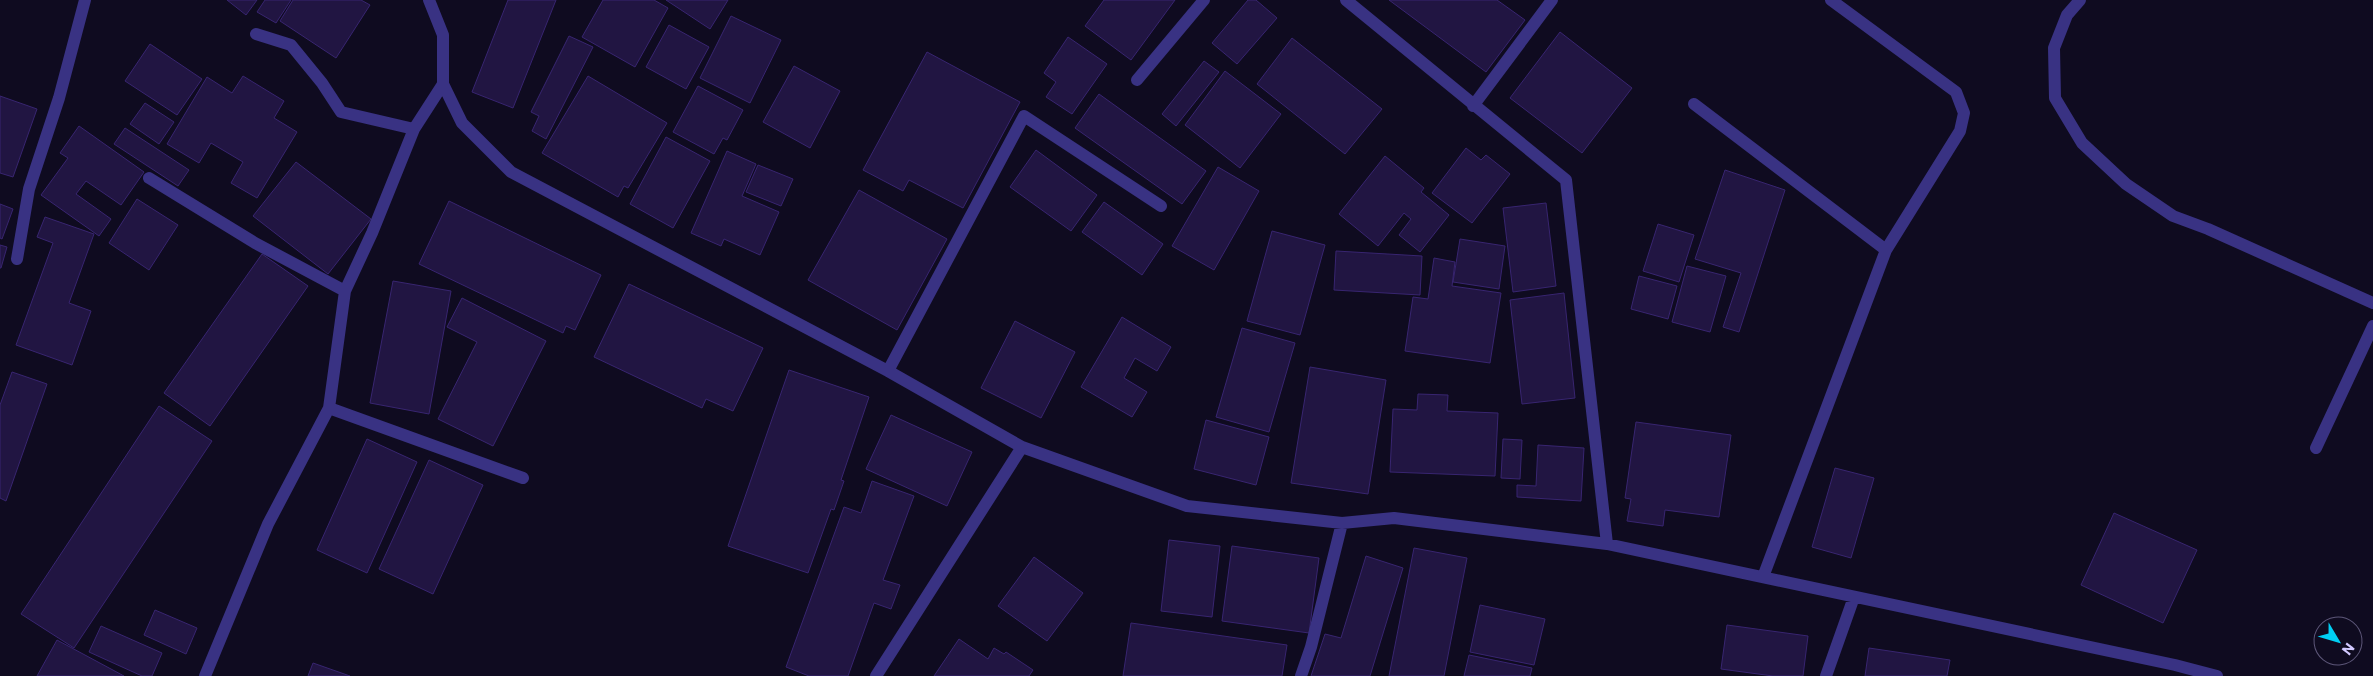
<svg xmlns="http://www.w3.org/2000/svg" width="2373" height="676" viewBox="0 0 2373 676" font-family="Commissioner,sans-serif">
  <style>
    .building { fill: #211542; stroke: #382570 }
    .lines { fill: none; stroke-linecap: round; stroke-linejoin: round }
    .minor { stroke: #393283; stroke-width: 12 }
  </style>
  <rect width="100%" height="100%" fill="#0f0b20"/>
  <!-- building -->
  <path class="building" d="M227,0H257L246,15Z
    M265,0H291L276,23L257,12Z
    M293,0H361L370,5L336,58L280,21Z
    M508,0H556L513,108L472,92Z
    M603,0H654L668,8L635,67L582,37Z
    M666,0H728L710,29Z
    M1104,0H1175L1131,60L1085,26Z
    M1248,0H1256L1277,18L1237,64L1212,43Z
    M1389,0H1497L1525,20L1486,72Z
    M731,16L781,40L750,103L700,78Z
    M669,25L709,47L686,89L646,67Z
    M1560,32L1632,88L1582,153L1510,98Z
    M569,36L593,47L546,139L532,131L539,116L531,112Z
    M1068,37L1107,64L1072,114L1046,97L1056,82L1044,73Z
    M1292,38L1382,109L1345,154L1257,84Z
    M150,44L202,79L177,115L125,81Z
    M927,52L1020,102L963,208L909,180L903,191L863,170Z
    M1204,61L1219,72L1176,126L1162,114Z
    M794,66L840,91L810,148L763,122Z
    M1225,71L1281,114L1240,168L1185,125Z
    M243,76L284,101L274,118L297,132L257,198L231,183L243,162L211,143L199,163L167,144L207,77L232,93Z
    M588,76L667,123L628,188L624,186L618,197L542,153Z
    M698,86L743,110L727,140L723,138L714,154L673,132Z
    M1099,94L1206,171L1182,204L1075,128Z
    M0,96L37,109L13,177L0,173Z
    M145,103L174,122L159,144L130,124Z
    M79,126L144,172L121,205L86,181L76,194L111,219L99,236L41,195L68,158L60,153Z
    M125,128L189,170L178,186L114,144Z
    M666,137L710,161L673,228L630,204Z
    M1466,148L1481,160L1486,155L1510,174L1472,223L1432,193Z
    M1036,150L1097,195L1071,231L1010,187Z
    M727,151L756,164L742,196L779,212L760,255L724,239L721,246L691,233Z
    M1385,156L1424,188L1421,192L1449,215L1420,252L1399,235L1411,219L1404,213L1378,246L1339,214Z
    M296,162L371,219L328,274L253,216Z
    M758,165L793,179L781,206L746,192Z
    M1218,167L1259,191L1214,270L1172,246Z
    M1725,170L1785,190L1739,332L1723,327L1741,273L1695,259Z
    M859,190L947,239L897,330L808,280Z
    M137,199L178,225L149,270L109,243Z
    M449,201L601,275L575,330L566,326L563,333L419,264Z
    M1104,202L1163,244L1142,275L1082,232Z
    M1546,203L1556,286L1513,292L1503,208Z
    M0,204L13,209L2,239L0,238Z
    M45,217L94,234L69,303L91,311L72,365L16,345L53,243L37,237Z
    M1658,224L1694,235L1679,282L1643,271Z
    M1272,231L1325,245L1300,335L1247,321Z
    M1460,239L1505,246L1499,289L1453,282Z
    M0,245L7,247L1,268H0Z
    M1336,251L1422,256L1420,295L1334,290Z
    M262,254L308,286L210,426L164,393Z
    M1434,258L1455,262L1452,286L1501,293L1490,363L1405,351L1413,297L1428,299Z
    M1687,266L1726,276L1710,332L1672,322Z
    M1639,276L1677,286L1668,319L1631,309Z
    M393,281L451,291L429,414L370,403Z
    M629,284L763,348L733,411L706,399L702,408L594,357Z
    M1564,293L1575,398L1522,404L1510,300Z
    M462,298L546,341L493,446L438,419L477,342L447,327Z
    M1122,317L1171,347L1157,371L1135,358L1124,378L1147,392L1132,417L1081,387Z
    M1015,321L1075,352L1041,418L981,388Z
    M1242,328L1295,343L1269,432L1216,417Z
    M1310,367L1386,380L1368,494L1291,483Z
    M789,370L869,397L841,480L844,481L834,510L831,509L808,573L728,546Z
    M12,372L47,384L6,501L0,498V405Z
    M1418,394L1448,395L1447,411L1498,413L1495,476L1390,472L1393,409L1417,410Z
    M159,406L212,441L74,648L21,614Z
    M891,415L972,452L947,506L866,469Z
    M1206,420L1269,437L1256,485L1194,469Z
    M1636,422L1731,435L1719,517L1665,510L1663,526L1627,521L1631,499L1625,498Z
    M367,439L417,462L367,573L317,550Z
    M1503,439L1522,440L1520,479L1501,478Z
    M1538,445L1584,448L1581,501L1517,497V485L1536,486Z
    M429,460L483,485L433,594L379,569Z
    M1835,468L1874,478L1851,558L1812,547Z
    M872,481L914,496L883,580L900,585L891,609L874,603L848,676H809L786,667L844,507L861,513Z
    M2114,513L2197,550L2163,623L2081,585Z
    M1169,540L1220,546L1212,617L1161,611Z
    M1232,546L1319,558L1309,633L1222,621Z
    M1414,548L1467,558L1444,676H1389Z
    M1366,556L1403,568L1370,676H1311L1325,634L1341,638Z
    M1034,557L1083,593L1047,641L998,606Z
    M1480,605L1545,619L1534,665L1470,652Z
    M155,610L197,628L186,654L144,635Z
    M1131,623L1287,645L1282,676H1123Z
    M1727,625L1808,636L1803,676H1773L1721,669Z
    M101,626L162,653L152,676H142L89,652Z
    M959,639L988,659L994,648L1004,654L1006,652L1033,670L1029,676H934Z
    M57,640L124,676H37Z
    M1869,648L1950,660L1947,676H1865Z
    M1469,655L1532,668L1530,676H1464Z
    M313,663L350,676H308Z"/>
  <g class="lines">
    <!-- minor -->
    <path class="minor" d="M429,0L443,35V84L462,123L511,172L888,371L1022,447L1187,506L1342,523L1394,518L1607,544L2175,665L2217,676
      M1346,0L1566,180L1607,544
      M2080,0L2067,15L2054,48L2055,98L2082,143L2126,184L2173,216L2208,229L2373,303
      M256,34L291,45L322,83L341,112L414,129
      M1137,80L1204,0
      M1694,104L1886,250
      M1473,106L1552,0
      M149,178L255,243L345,291
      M17,259L29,189L59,98L85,0
      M888,371L1024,116L1161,206
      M329,408L523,478
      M2316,448L2373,326
      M1763,577L1886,250L1960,131L1964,113L1956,92L1831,0
      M205,676L268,524L329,408L345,291L372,233L414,129L443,84
      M876,676L1022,447
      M1301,676L1311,647L1342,523
      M1826,676L1854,597"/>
  </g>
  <!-- north arrow -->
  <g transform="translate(2338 641) rotate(128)"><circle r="24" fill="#0f0b20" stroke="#5d5779"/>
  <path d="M0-4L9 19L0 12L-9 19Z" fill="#00cff4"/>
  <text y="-8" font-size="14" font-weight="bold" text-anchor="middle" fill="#d2c9ff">N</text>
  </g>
</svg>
